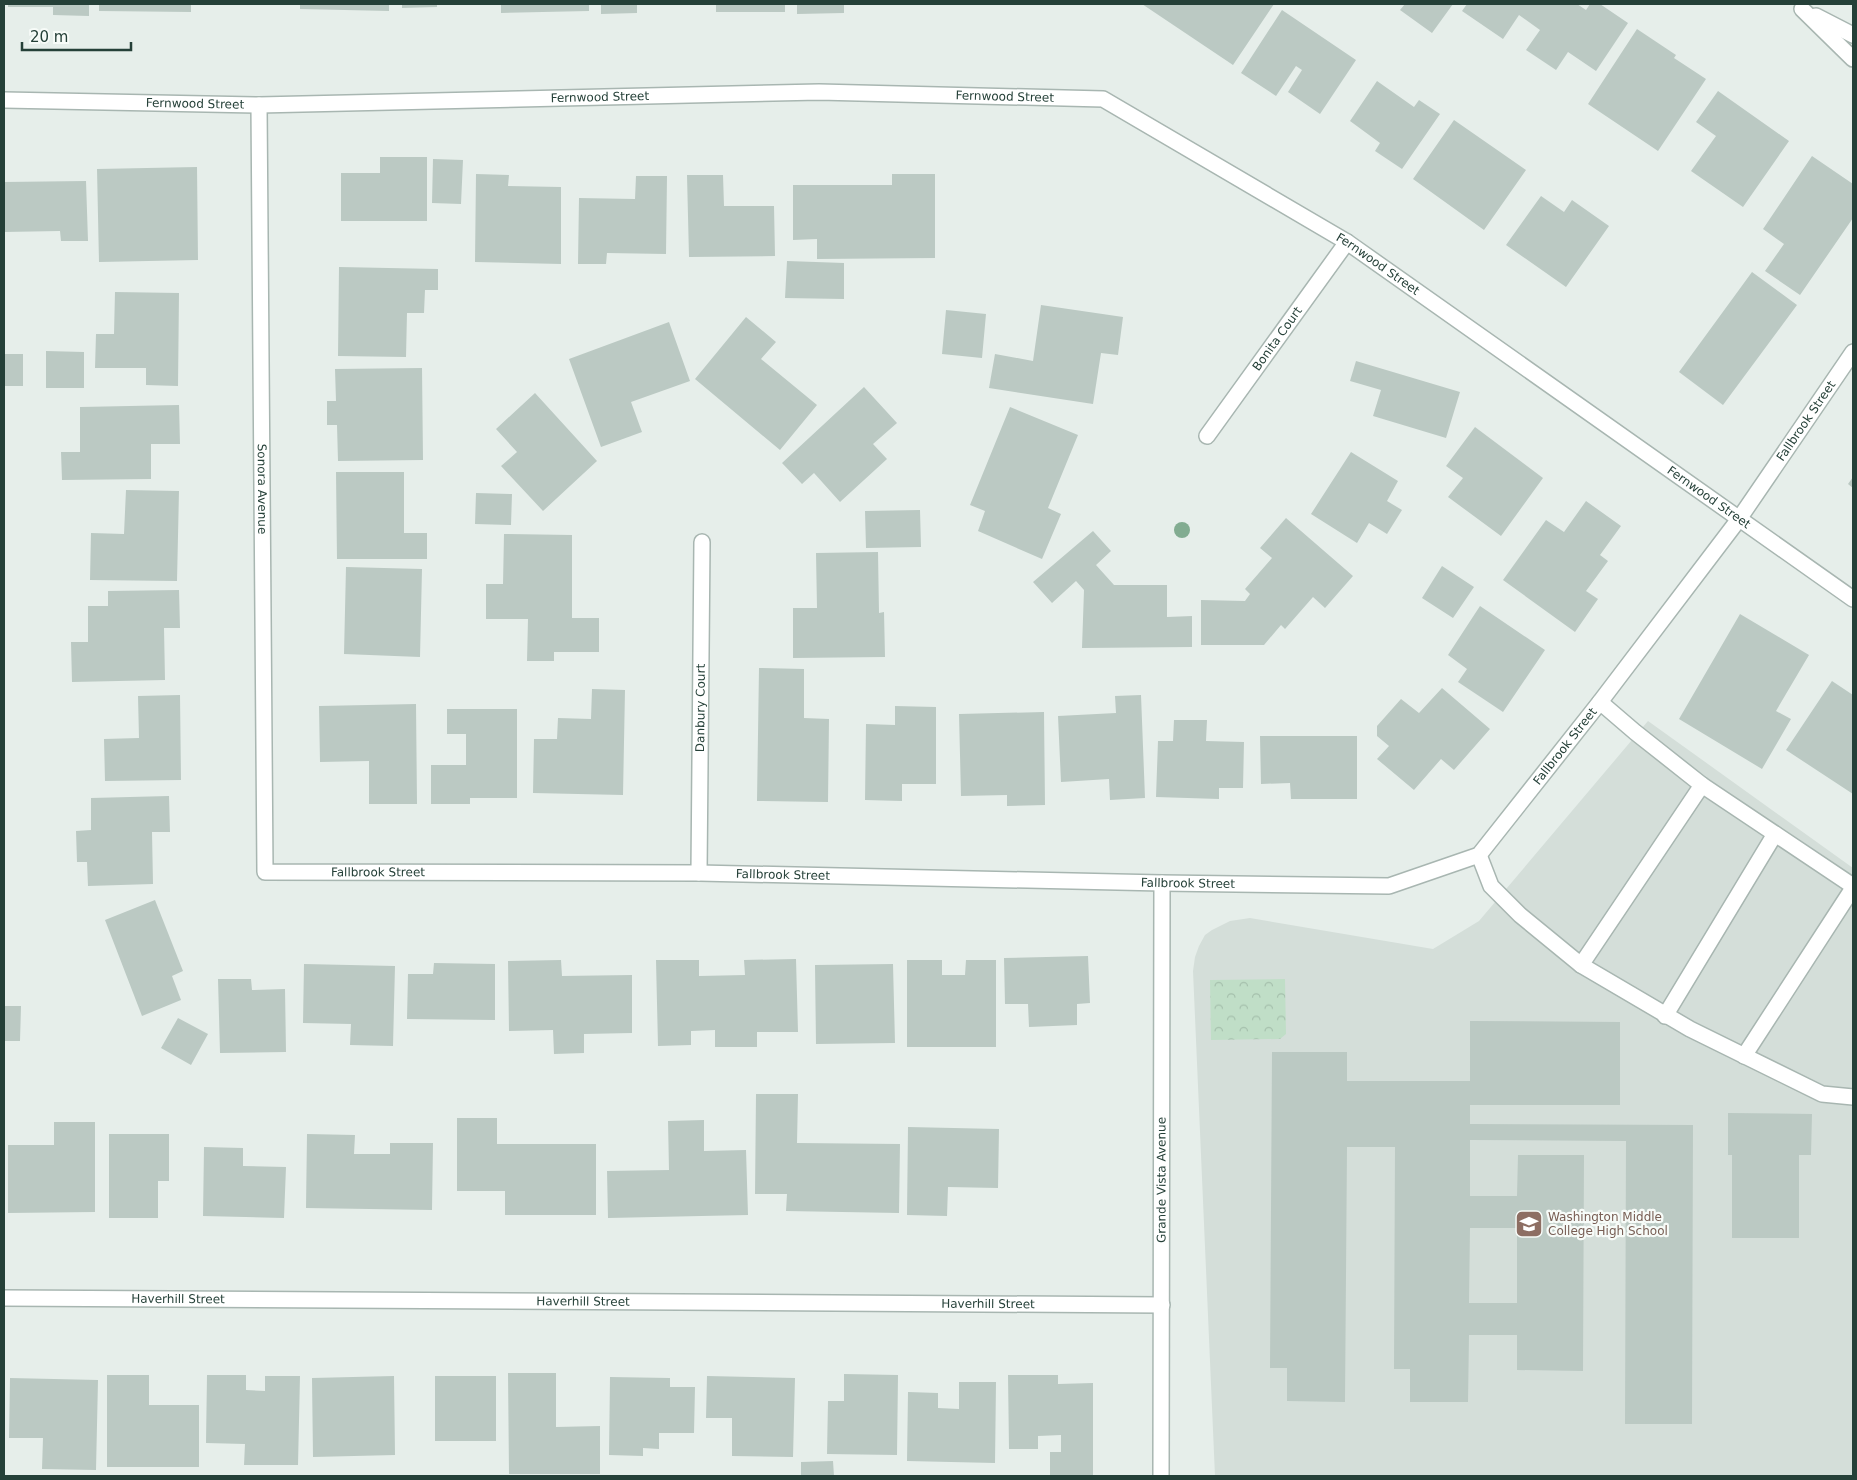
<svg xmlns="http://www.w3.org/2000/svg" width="1857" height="1480" viewBox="0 0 1857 1480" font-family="'DejaVu Sans',sans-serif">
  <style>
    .built { fill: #d4ded9 }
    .park { fill: url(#park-crowns) }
    .building { fill: #bbc9c3; fill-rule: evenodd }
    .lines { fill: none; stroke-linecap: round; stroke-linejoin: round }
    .minor-casing { stroke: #a8b6b1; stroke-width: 18 }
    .minor { stroke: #fff; stroke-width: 15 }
    .tree { fill: #82ac91 }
    .labels { text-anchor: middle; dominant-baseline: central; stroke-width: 4.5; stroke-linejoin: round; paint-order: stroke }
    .street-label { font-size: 12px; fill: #254038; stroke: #f7fbf8 }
    .education-label { font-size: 12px; fill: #785e54; stroke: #f7fbf8; text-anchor: start }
  </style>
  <defs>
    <pattern id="park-crowns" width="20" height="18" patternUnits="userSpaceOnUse" patternTransform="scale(1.25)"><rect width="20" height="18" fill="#c0dec7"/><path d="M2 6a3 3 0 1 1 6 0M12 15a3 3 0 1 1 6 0" fill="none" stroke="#a5c0ac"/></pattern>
  </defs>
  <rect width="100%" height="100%" fill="#e6eeea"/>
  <!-- built -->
  <path class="built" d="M1648,721L1853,868V1476H1215L1193,971L1195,957L1199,946L1205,935L1212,930L1230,921L1250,918L1433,949L1479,921Z"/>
  <!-- park -->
  <path class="park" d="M1285,979L1286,1034L1280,1039L1211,1040L1210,980Z"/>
  <!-- building -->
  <path class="building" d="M8,4H89V16L53,15V7H8Z
    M99,4H191V12L99,11Z
    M300,4H389V11L300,9Z
    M402,4H437V7L402,8Z
    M501,4H589V11L501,13Z
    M601,4H637V13L601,14Z
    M716,4H785V12H716Z
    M797,4H844V13L797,14Z
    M1142,4H1274L1233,65Z
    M1405,4H1453L1432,33L1400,10Z
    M1467,4H1577L1586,10L1590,4H1600L1628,23L1596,71L1568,52L1556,70L1526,50L1540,30L1519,15L1503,39L1462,11Z
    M1282,10L1356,60L1320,114L1288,92L1302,70L1296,66L1276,96L1241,73Z
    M1637,29L1676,55L1674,58L1706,79L1658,151L1588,104Z
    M1377,81L1414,107L1419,100L1440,114L1402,169L1375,151L1380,143L1350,121Z
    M1718,91L1789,141L1743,207L1691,171L1716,136L1696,122Z
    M1454,120L1526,170L1484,230L1413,179Z
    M1812,156L1853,184V218L1800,295L1765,271L1784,244L1763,229Z
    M380,157H427V221H341V173H380Z
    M433,159L463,160L461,204L432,203Z
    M197,167L198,260L99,262L97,169Z
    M476,174L509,175L508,186L561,187V264L475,262Z
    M892,174H935V258L817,259V239L793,240V185H892Z
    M687,175H723L724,206H774L775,256L689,257Z
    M636,176H667L666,254L607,253L606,264H578L579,198L635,199Z
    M86,181L88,241H61L60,231L4,232V182Z
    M1541,196L1564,212L1572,200L1609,226L1566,287L1506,245Z
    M787,261L844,263V299L785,298Z
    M339,267L438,269V290H425L424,313H407L406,357L338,356Z
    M1752,272L1797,305L1723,405L1679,372Z
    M115,292L179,293L178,386L146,385V368H95L96,334H114Z
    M1041,305L1123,317L1118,355L1101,353L1093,404L989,388L995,354L1033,361Z
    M946,310L986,314L982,358L942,354Z
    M746,317L776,342L761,359L817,405L780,450L695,379Z
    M669,322L690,381L631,402L642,432L601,447L569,359Z
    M46,351L84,352V388H46Z
    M4,354H23V386H4Z
    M1356,361L1460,392L1446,438L1373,416L1381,390L1350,381Z
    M422,368L423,460L338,461L337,425H327V401H336L335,369Z
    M864,387L897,423L873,444L887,459L840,502L814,473L802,484L782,463Z
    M535,393L597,461L543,511L501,466L517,452L496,429Z
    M179,405L180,444H151V479L62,480L61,452H80V407Z
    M1010,407L1078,435L1048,508L1061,514L1042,559L978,531L985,511L970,505Z
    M1475,427L1543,478L1501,536L1448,497L1463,478L1446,466Z
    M1351,452L1398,481L1387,501L1402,510L1387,534L1369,523L1357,543L1311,514Z
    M336,472H404V533H427V559H337Z
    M1853,477V488L1848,484Z
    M126,490L179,491L177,581L90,580L91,533L124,534Z
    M476,493L512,494L511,525L475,524Z
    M1586,501L1621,526L1600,555L1608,561L1586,591L1598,599L1575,632L1503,580L1546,520L1564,532Z
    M920,510L921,547L866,548L865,511Z
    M1286,518L1353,576L1325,608L1313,597L1285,629L1281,625L1264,645H1201V600L1245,601L1250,594L1245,589L1272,558L1260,548Z
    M1093,531L1111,551L1096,565L1114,585H1167V617L1192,616V647L1082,648L1084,590L1076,581L1052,603L1033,582Z
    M504,534L572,535V618H599V652H554V661H527L528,619H486V584H503Z
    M878,552L879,613L884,612L885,657L793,658V608H817L816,553Z
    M1442,566L1474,587L1453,618L1422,598Z
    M346,567L422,569L420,657L344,654Z
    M179,590L180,628H164L165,680L72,682L71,642H88V606H108V591Z
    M1480,606L1545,650L1503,712L1458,682L1467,669L1448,655Z
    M1740,614L1809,655L1776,711L1791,719L1762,769L1679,719Z
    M759,668L804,669V718L829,719L828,802L757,801Z
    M1832,681L1853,695V794L1786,750Z
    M1442,688L1490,729L1454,770L1441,759L1414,790L1377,759L1389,746L1377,736V726L1401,699L1419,713Z
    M592,689L625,690L623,795L533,793L534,739H557L558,718L591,719Z
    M180,695L181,780L105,781L104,739L139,738L138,696Z
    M1141,695L1145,798L1110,800L1109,779L1061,782L1058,716L1116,713L1115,696Z
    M416,704L417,804H369V761L320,762L319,706Z
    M895,706L936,707V784H902V801L865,800L866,724L895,725Z
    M447,709H517V798H470V804H431V765H466V734H447Z
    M1044,712L1045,805L1007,806V795L961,796L959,714Z
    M1174,720H1207L1206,741L1244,742L1243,788H1219V799L1156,797L1158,741H1173Z
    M1260,736H1357V799H1291L1290,783L1261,784Z
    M169,796L170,832H152L153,884L88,886L87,862H77L76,831L91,830V798Z
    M155,900L183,971L172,976L181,1000L142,1016L105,920Z
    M1088,956L1090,1003L1077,1004V1025L1029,1027L1028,1004H1005L1004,958Z
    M796,959L798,1032H757V1047H715V1030L691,1031V1045L658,1046L656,960H699V976L745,975L744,960Z
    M561,960L562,976L632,975V1033L584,1034V1053L554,1054L553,1030L509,1031L508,961Z
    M907,960H942V975H965L966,960H996V1047H907Z
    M434,963L495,964V1020L407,1019L408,974H433Z
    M304,964L395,966L393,1046L350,1045L351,1024L303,1023Z
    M893,964L895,1043L816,1044L815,965Z
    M218,979H251L252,990L285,989L286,1052L220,1053Z
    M4,1006H21L20,1041H4Z
    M178,1018L208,1034L191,1065L161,1048Z
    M1470,1021L1620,1022V1105H1470V1124L1693,1125L1692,1424H1625L1626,1141L1470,1140V1196H1517L1518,1155H1584L1583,1371L1517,1370V1335H1469L1468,1402H1410V1369H1394L1395,1147H1347L1345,1402L1287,1401V1368H1270L1272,1052H1347V1081H1470ZM1470,1228H1517V1303H1469Z
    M756,1094H798L797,1143L900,1144L899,1213L786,1211L787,1194H755Z
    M1728,1113L1812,1114L1811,1155H1799V1238H1732V1155H1728Z
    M457,1118H497V1144H596V1215H505V1191H457Z
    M704,1120V1151L746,1150L748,1215L608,1218L607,1171L669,1170L668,1121Z
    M54,1122H95V1212L8,1213V1145H54Z
    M908,1127L999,1129L998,1188L948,1187L947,1216L907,1215Z
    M109,1134H169V1181H158V1218H109Z
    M307,1134L355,1135L354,1154H390V1143H433L432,1210L306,1208Z
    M204,1147L243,1148V1166L286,1167L284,1218L203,1216Z
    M508,1373H556V1427L600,1426V1474H509Z
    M844,1374L898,1375L897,1455L827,1454L828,1401H844Z
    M107,1375H149V1405H199V1467H107Z
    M207,1375H246V1390L265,1391V1376H300L298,1465H244L245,1444L206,1443Z
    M1008,1375H1058V1384L1093,1383V1476H1050V1452H1061V1435L1038,1436V1449H1009Z
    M394,1376L395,1455L313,1457L312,1378Z
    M435,1376H496V1441H435Z
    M707,1376L795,1378L793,1457L732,1456V1418H706Z
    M610,1377L670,1378V1387H695L694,1433H659V1449L643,1448V1456L609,1455Z
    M10,1378L98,1380L96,1470L42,1469L43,1438H9Z
    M959,1382H996L995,1463L907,1461L908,1392L938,1393V1408L959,1409Z
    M833,1461L834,1476H801V1462Z"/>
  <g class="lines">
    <!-- minor casing -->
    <g class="minor-casing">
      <g id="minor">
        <path d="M1802,9L1853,59"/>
        <path d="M1816,16L1853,35"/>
        <path id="s1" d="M4,100L259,105L819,92L1103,99L1347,242L1853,599"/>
        <path id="s2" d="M259,105L265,872L699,873L1162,883L1389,886L1479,855L1600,702L1739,519L1853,352"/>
        <path id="s3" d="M1207,436L1347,242"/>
        <path d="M1600,702L1635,732L1702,785L1853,886"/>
        <path d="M1479,855L1491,886L1520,915L1581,965L1690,1029L1822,1094L1853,1097"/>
        <path id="s4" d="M699,873L702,542"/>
        <path d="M1581,965L1702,785"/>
        <path d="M1665,1016L1775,834"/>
        <path d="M1744,1056L1853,888"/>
        <path id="s5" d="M4,1298L1162,1305"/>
        <path id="s6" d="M1161,1476L1162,883"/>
      </g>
    </g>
    <!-- minor -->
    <use href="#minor" class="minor"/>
  </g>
  <!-- trees -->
  <circle class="tree" cx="1182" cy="530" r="8"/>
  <!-- icons -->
  <defs>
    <g id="school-square" transform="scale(1.4375)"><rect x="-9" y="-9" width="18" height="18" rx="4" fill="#8d6e63" stroke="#f7fbf8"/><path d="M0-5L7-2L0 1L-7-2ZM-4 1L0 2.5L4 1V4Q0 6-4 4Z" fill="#fff"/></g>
  </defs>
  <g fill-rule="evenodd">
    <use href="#school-square" x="1529" y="1224"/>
  </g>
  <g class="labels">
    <!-- street labels -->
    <g class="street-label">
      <text stroke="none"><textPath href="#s1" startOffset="1001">Fernwood Street</textPath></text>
      <text stroke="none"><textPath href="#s1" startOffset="596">Fernwood Street</textPath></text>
      <text stroke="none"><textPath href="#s1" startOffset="191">Fernwood Street</textPath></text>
      <text stroke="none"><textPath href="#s1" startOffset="1420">Fernwood Street</textPath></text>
      <text stroke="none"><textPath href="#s3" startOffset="120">Bonita Court</textPath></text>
      <text stroke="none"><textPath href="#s2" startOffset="2530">Fallbrook Street</textPath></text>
      <text stroke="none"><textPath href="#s2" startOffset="384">Sonora Avenue</textPath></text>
      <text stroke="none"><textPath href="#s1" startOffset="1825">Fernwood Street</textPath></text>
      <text stroke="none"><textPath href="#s4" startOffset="165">Danbury Court</textPath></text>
      <text stroke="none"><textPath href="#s2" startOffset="2125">Fallbrook Street</textPath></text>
      <text stroke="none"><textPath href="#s2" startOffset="880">Fallbrook Street</textPath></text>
      <text stroke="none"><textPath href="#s2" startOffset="1285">Fallbrook Street</textPath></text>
      <text stroke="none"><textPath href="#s2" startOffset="1690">Fallbrook Street</textPath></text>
      <text stroke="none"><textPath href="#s6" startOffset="296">Grande Vista Avenue</textPath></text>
      <text stroke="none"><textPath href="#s5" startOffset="174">Haverhill Street</textPath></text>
      <text stroke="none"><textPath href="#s5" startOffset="579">Haverhill Street</textPath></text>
      <text stroke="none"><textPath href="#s5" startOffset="984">Haverhill Street</textPath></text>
    </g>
    <!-- education labels -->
    <g class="education-label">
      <text x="1548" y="1217">Washington Middle<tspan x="1548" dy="14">College High School</tspan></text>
    </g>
  </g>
  <!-- border -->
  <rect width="1857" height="1480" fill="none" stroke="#254038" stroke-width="10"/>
  <!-- scale -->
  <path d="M22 42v8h109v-8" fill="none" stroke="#254038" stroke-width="2.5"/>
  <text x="30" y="42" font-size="15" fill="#254038" stroke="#f7fbf8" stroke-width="4" paint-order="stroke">20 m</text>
</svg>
